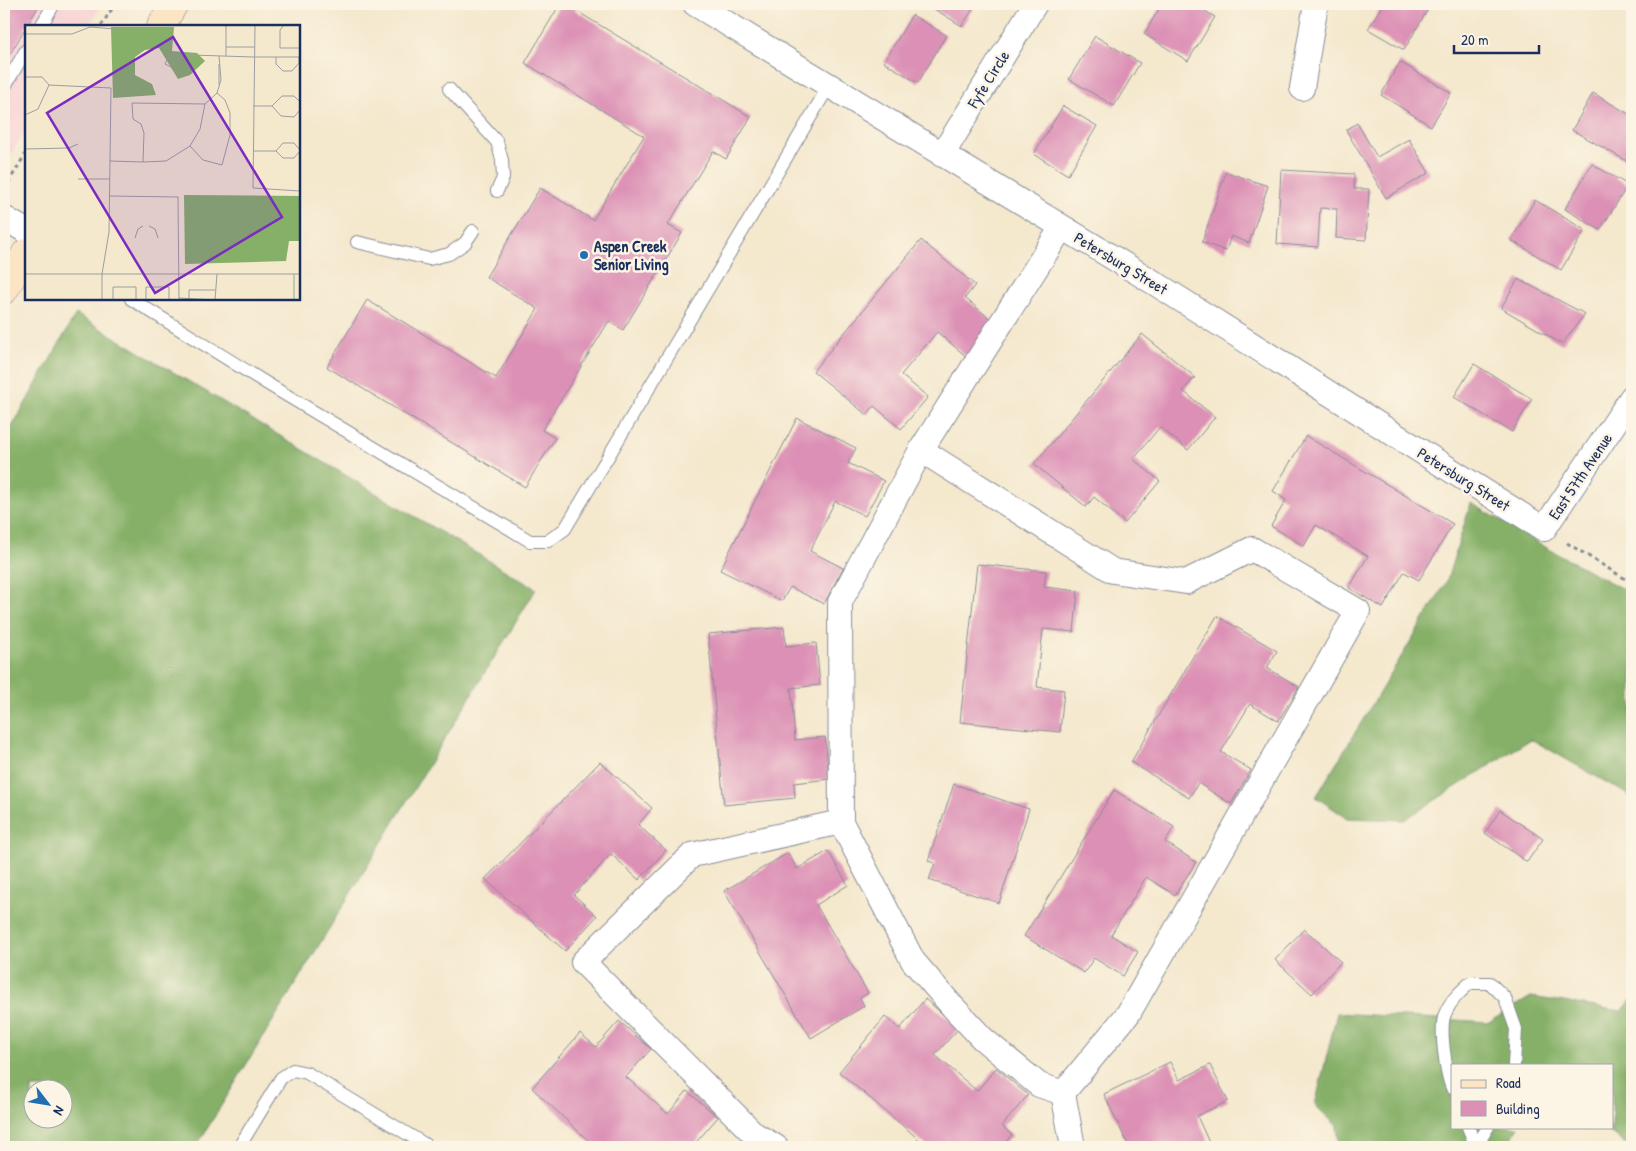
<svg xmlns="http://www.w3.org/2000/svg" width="1636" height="1151" viewBox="0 0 1636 1151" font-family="'Patrick Hand',sans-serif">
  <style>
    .built { fill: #f7cfd3 }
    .forest { fill: #86b067; stroke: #507062; fill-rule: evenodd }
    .building { fill: #dc90b5 }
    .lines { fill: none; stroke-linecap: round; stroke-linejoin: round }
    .service-casing { stroke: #888c96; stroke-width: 14 }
    .minor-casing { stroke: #888c96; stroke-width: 26 }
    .secondary-casing { stroke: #888c96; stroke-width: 29 }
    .path { stroke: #888c96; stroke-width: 3; stroke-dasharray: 4 4; stroke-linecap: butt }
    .service { stroke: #fff; stroke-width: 12 }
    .minor { stroke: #fff; stroke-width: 24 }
    .secondary { stroke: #fce5c4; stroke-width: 28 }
    .poi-dot { fill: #1f6fb2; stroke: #fcf5e5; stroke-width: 2 }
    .labels { text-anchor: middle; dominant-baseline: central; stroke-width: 5; stroke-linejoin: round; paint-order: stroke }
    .street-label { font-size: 16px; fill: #1b2f5e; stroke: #fcf5e5 }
    .poi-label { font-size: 16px; font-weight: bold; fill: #1b2f5e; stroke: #fcf5e5; text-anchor: start }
    .inset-road { fill: none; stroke: #9d9ea1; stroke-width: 1 }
    .view { fill: #7b2cbf; fill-opacity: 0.15; stroke: #7b2cbf; stroke-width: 2.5 }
    .inset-edge { fill: none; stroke: #1b2f5e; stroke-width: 2.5 }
  </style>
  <rect width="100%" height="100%" fill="#fcf5e5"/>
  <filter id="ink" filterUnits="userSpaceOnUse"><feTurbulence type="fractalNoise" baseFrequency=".02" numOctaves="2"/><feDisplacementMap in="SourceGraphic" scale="10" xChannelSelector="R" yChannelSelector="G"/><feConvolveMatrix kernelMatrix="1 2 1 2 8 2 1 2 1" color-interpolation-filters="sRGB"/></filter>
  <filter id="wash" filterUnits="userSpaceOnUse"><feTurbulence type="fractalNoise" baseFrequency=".0096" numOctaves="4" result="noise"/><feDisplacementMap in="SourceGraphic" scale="20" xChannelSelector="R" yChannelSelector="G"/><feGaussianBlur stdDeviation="1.12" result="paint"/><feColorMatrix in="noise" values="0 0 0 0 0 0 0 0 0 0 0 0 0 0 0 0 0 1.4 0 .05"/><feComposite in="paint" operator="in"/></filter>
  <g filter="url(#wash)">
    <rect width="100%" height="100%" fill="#f4e8cd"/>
    <!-- built -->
    <path class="built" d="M4,4H102L89,26H26V129L4,166Z"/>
    <!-- forest -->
    <path class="forest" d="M76,314L536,589L196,1147H4V441ZM32,1088H62V1118H32Z
      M1471,503L1547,548L1632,594V797L1531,739L1404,820L1347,818L1316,797L1446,583Z
      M1531,997L1622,1011L1632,999V1147H1630L1603,1127H1612V1065H1452V1127H1519L1505,1147H1339L1337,1126L1315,1105L1337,1013L1489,1022Z"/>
    <g id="blocks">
      <!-- building -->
      <path class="building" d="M4,4H40L4,64Z
        M560,4H565L751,117L726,159L713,151L668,225L682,233L623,330L609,321L542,430L555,438L525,487L327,367L367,300L496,378L538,309L486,277L540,188L593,220L644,136L525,63Z
        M926,4H976L962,26Z
        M1162,4H1193L1215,17L1188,61L1144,34Z
        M1383,4H1431L1404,50L1368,29Z
        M912,15L946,35L918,83L884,62Z
        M1095,36L1140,63L1114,106L1069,79Z
        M1400,62L1451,93L1431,126L1381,95Z
        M1593,93L1632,116V164L1572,130Z
        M1063,106L1097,126L1068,175L1034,154Z
        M1357,123L1377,157L1409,139L1429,173L1386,198L1346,130Z
        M1592,164L1628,185L1600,230L1565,209Z
        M1281,170L1354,174V189H1369L1366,240L1336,238L1337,209L1320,208L1318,247L1277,244Z
        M1226,172L1268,186L1249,243L1231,236L1226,251L1202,242Z
        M1535,200L1585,230L1561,270L1511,240Z
        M921,240L975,285L965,298L995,323L967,357L937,332L901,375L928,397L901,429L874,406L867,415L813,371Z
        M1518,279L1585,314L1562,344L1501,308Z
        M1142,334L1195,377L1183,391L1215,417L1188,450L1160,427L1133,459L1160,481L1125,523L1094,497L1086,507L1034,464Z
        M1474,364L1532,399L1512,432L1454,397Z
        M797,418L856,448L848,463L884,481L865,516L835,501L810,551L843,568L824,604L790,587L782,601L720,570Z
        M1306,436L1453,524L1419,580L1404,572L1383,608L1349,588L1368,556L1316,525L1304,546L1271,526L1286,500L1273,491Z
        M977,564L1046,571L1044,587L1078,591L1074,632L1043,629L1037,687L1064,690L1060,732L960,722Z
        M1217,616L1277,651L1267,668L1299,687L1278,721L1250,704L1221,752L1251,770L1231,804L1198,783L1189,798L1131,762Z
        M784,627L786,646L816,643L820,685L791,688L795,740L825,737L829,779L794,783L795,798L724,805L708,634Z
        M600,762L652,808L638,825L666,850L639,880L611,854L574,895L597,916L565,951L485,879Z
        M954,784L1029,809L999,903L929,880L935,863L928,861Z
        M1114,790L1174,827L1165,842L1196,862L1175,895L1146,877L1111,935L1138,952L1123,976L1094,958L1084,973L1024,936Z
        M1500,810L1543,839L1527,862L1485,833Z
        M828,851L848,885L816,905L868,993L860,998L864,1006L811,1038L724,891L788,853L797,869Z
        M1304,929L1341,962L1312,994L1275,960Z
        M925,999L959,1028L935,1055L977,1091L996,1068L1028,1095L1002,1126L1012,1135L1001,1147H928L839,1072L885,1017L900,1029Z
        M619,1021L651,1049L626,1077L668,1114L687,1091L718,1117L692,1147H595L532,1088L580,1033L596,1047Z
        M1170,1062L1179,1080L1210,1065L1228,1101L1197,1116L1211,1147H1129L1104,1094Z"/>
    </g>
  </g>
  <g filter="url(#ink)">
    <use href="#blocks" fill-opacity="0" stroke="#888c96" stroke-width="1"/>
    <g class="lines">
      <!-- service casing -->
      <g class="service-casing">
        <path id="service" d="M41,26L54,4
          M4,88L26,50
          M449,89L497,142L502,160L503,178L497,191
          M357,242L429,259L449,254L465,243L473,231
          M131,299L271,386L530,541H548L565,529L829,86
          M1452,1088C1446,1074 1439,1028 1445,1014C1450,1001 1460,992 1470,983H1490L1505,998L1516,1029L1514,1065
          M1468,1127L1476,1147
          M239,1147L281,1078L293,1070L307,1073L429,1147
          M1476,1147L1488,1127"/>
      </g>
      <!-- minor casing -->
      <g class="minor-casing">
        <path id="minor" d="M695,4L1153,282L1544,529L1632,397
          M1302,88L1316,4
          M942,155L1035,4
          M4,218L26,231
          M921,450L1062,227
          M841,822L840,602L921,450L1113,571L1186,582L1252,549L1358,611L1128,1014L1063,1093L1073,1147
          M776,1147L754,1134L583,962L692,855L841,822L913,961L952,1006L983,1039L1039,1085L1063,1093"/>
      </g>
      <!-- secondary casing -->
      <g class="secondary-casing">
        <path id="secondary" d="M161,26L174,4
          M4,290L26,253"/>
      </g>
      <!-- path -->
      <path class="path" d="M101,26L115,4
        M4,190L26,153
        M1567,543L1632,583"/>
      <!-- service -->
      <use href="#service" class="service"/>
      <!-- minor -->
      <use href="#minor" class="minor"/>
      <!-- secondary -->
      <use href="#secondary" class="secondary"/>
    </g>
  </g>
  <!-- markers -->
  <circle class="poi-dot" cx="584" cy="255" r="5"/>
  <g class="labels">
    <!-- street labels -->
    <g class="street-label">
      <text transform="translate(988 79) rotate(-58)">Fyfe Circle</text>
      <text transform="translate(1121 263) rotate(31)">Petersburg Street</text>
      <text transform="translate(1580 476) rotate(-56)">East 57th Avenue</text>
      <text transform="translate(1464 479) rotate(32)">Petersburg Street</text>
    </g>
    <!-- poi labels -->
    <g class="poi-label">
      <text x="594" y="246">Aspen Creek<tspan x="594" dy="18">Senior Living</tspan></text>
    </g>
  </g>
  <!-- overview -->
  <g transform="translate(25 25)">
    <rect width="275" height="275" fill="#f4e8cd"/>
    <path d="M86,2H149L147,26L172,28L180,36L165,50L153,54L134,23L120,25L110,32V50L127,59L131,70L88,73ZM159,170L275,171V216H264L261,236L160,239Z" fill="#86b067"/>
    <path class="inset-road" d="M201,0V31M230,0L228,163L275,166M259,0L255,5V23H275M0,9H47L65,2L90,4M201,22H229M159,30L146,42L140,39L143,33L154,30H166L229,32H275M251,32V39L258,46H267L274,38V32M194,39V60M0,52H17L24,60M24,60L86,63L84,207L77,249V275M275,77L269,71H257L247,81L256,91L269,92L275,85M180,79L175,104L165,121L178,135L197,140L205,110V88L200,75L192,68M228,81H247M0,90L13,84L24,60M165,121L141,136L118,137L119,108L116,99L108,94L107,78L180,79L192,68L196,55L194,31M0,124L44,123L53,119M275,125L269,118H258L251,126L258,133H269L275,126M228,126H251M85,136L118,137M53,154H85M85,171L153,172L154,275M124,201L130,204L133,213M110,213L113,204L118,201M0,249H275M154,273L190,275M164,274V265H190M88,275V262H111V275M121,275V262H144V275M190,275L192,249M269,275V249"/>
    <path class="view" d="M148,12L257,192L130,268L22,88Z"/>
    <rect width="275" height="275" class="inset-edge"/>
  </g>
  <!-- margin -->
  <rect width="1636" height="1151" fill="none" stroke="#fcf5e5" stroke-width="20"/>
  <!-- legend -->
  <rect x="1451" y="1064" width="162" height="65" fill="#fcf5e5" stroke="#a2a6af"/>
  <rect x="1461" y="1080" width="25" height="8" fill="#fce5c4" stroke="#a2a6af"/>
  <text x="1496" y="1088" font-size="15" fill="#1b2f5e">Road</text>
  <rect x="1461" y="1101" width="25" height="15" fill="#dc90b5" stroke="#a2a6af"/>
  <text x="1496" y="1114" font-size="15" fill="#1b2f5e">Building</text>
  <!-- north arrow -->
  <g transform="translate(48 1104) rotate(121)"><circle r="24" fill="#fcf5e5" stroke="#a2a6af"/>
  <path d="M0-4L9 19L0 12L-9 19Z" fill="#1f6fb2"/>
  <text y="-8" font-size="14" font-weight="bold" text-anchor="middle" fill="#1b2f5e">N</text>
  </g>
  <!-- scale -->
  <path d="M1454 45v8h85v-8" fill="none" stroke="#1b2f5e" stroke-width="2.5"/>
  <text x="1461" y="45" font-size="15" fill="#1b2f5e" stroke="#fcf5e5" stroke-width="4" paint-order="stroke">20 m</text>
</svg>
